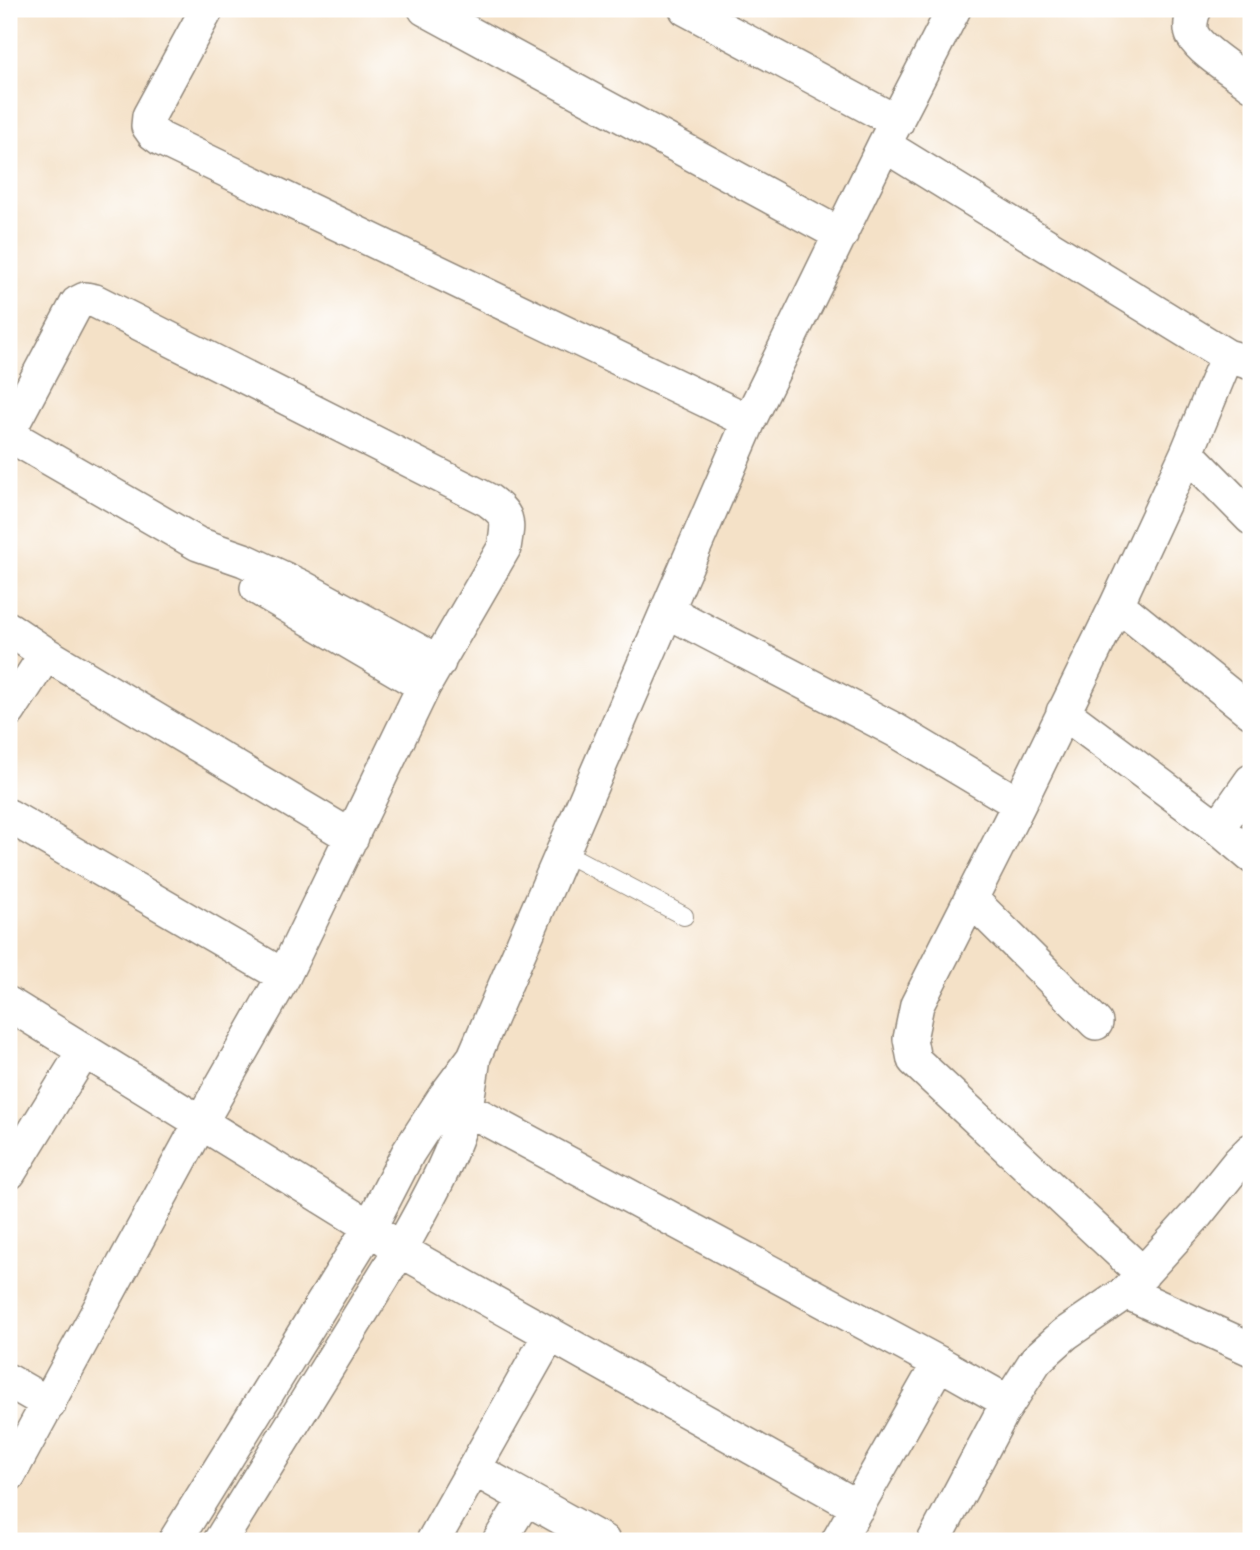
<svg xmlns="http://www.w3.org/2000/svg" width="1260" height="1550" viewBox="0 0 1260 1550" font-family="'IM FELL French Canon',serif">
  <style>
    .lines { fill: none; stroke-linecap: round; stroke-linejoin: round }
    .service-casing { stroke: #908679; stroke-width: 20 }
    .minor-casing { stroke: #908679; stroke-width: 36 }
    .service { stroke: #fff; stroke-width: 18 }
    .minor { stroke: #fff; stroke-width: 33 }
  </style>
  <rect width="100%" height="100%" fill="#fff"/>
  <filter id="ink" filterUnits="userSpaceOnUse"><feTurbulence type="fractalNoise" baseFrequency=".0143" numOctaves="2"/><feDisplacementMap in="SourceGraphic" scale="14" xChannelSelector="R" yChannelSelector="G"/><feConvolveMatrix kernelMatrix="1 2 1 2 8 2 1 2 1" color-interpolation-filters="sRGB"/></filter>
  <filter id="wash" filterUnits="userSpaceOnUse"><feTurbulence type="fractalNoise" baseFrequency=".00686" numOctaves="4" result="noise"/><feDisplacementMap in="SourceGraphic" scale="28" xChannelSelector="R" yChannelSelector="G"/><feGaussianBlur stdDeviation="1.57" result="paint"/><feColorMatrix in="noise" values="0 0 0 0 0 0 0 0 0 0 0 0 0 0 0 0 0 1.4 0 .05"/><feComposite in="paint" operator="in"/></filter>
  <g filter="url(#wash)">
    <rect width="100%" height="100%" fill="#f4e1c7"/>
  </g>
  <g filter="url(#ink)">
    <g class="lines">
      <!-- service casing -->
      <g class="service-casing">
        <path id="service" d="M563,852L684,916"/>
      </g>
      <!-- minor casing -->
      <g class="minor-casing">
        <path id="minor" d="M207,9L149,116L148,126L153,133L161,139L749,421
          M425,9L841,235
          M686,9L897,122
          M1195,9C1191,16 1189,29 1193,36C1202,52 1236,72 1251,84
          M884,145L1227,356L1251,363
          M9,431L77,303L85,299L95,301L488,500C511,517 508,521 504,548L424,686L284,976L201,1122L9,1475
          M9,435L198,544L244,560L300,586L439,662
          M1187,453L1251,518
          M257,588L424,686
          M1117,604L1251,712
          M667,611L895,730L1019,804
          M9,629L46,654L352,837
          M9,711L46,654
          M1063,712L1218,828L1251,856
          M9,816L284,976
          M1218,828L1251,781
          M971,899L1096,1023
          M9,1004L370,1227L400,1250L858,1507
          M474,1057L749,421L884,145L954,9
          M447,1098L939,1363L1008,1402
          M9,1173L84,1051
          M1143,1274L914,1060L910,1039L917,1005L1019,804L1117,604L1187,453L1227,356
          M1126,1292L1251,1349
          M9,1381L49,1404
          M474,1469L603,1541
          M175,1541L370,1227L408,1153L445,1096L474,1057C472,1073 469,1090 466,1106C454,1156 425,1205 400,1250L220,1541
          M433,1541L550,1334
          M499,1541L526,1498
          M838,1541L939,1363
          M934,1541L1002,1413L1036,1360L1065,1334L1126,1292L1197,1214L1238,1163L1251,1150"/>
      </g>
      <!-- service -->
      <use href="#service" class="service"/>
      <!-- minor -->
      <use href="#minor" class="minor"/>
    </g>
  </g>
  <!-- margin -->
  <rect width="1260" height="1550" fill="none" stroke="#fff" stroke-width="35"/>
</svg>
